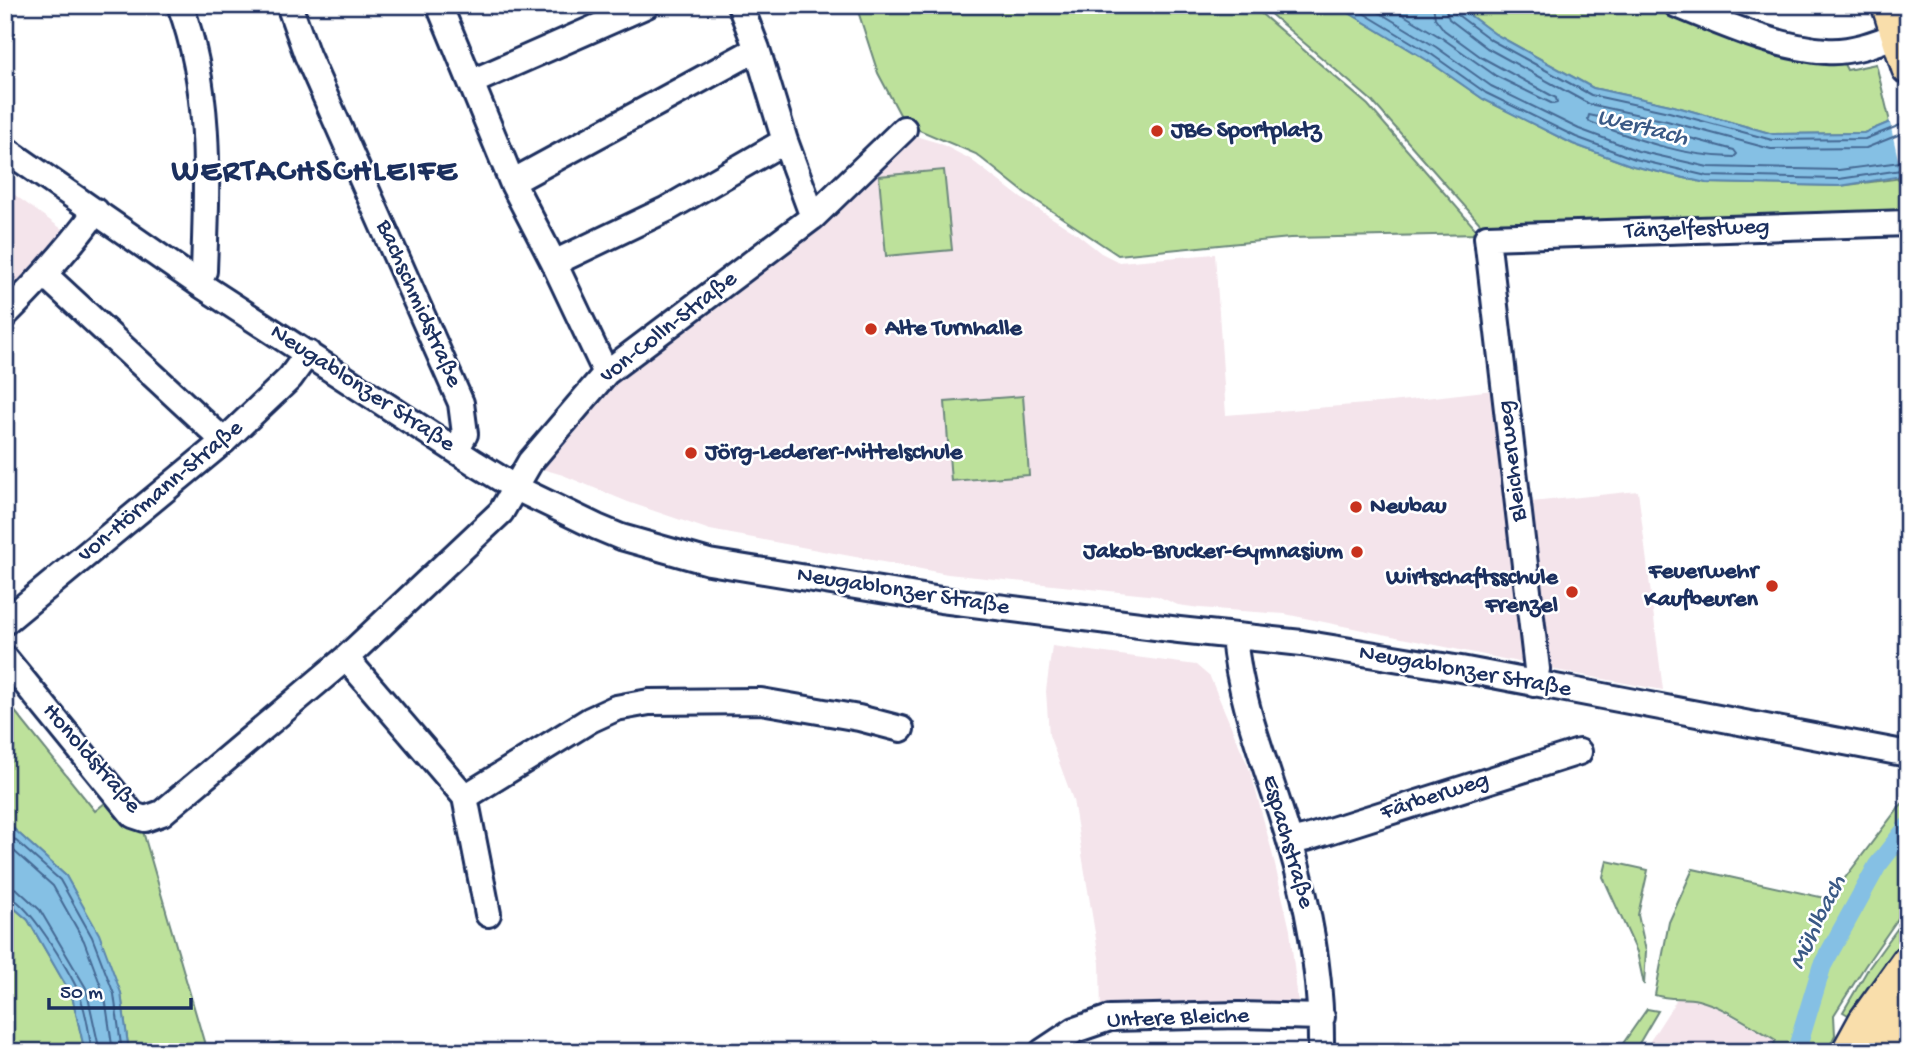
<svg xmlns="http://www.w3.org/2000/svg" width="1913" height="1057" viewBox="0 0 1913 1057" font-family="'Gochi Hand',sans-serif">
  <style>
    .built { fill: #f4e4eb }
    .green { fill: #bde19b; stroke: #6c887c; stroke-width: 2 }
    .water { fill: #85c0e4; stroke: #5b86ae; stroke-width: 2 }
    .pier { fill: #fff }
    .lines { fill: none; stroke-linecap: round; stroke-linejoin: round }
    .shore { stroke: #456994; stroke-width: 2 }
    .canal { stroke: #85c0e4; stroke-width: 19 }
    .minor-casing { stroke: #1b2f5e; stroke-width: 30 }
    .major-casing { stroke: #1b2f5e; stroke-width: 37 }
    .minor { stroke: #fff; stroke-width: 24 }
    .major { stroke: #f9deab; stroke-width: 32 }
    .poi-dot { fill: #c8321e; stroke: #fff; stroke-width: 2.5 }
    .labels { text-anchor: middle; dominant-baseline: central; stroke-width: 5; stroke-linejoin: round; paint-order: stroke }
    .poi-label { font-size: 24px; font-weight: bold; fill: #1b2f5e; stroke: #fff; text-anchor: start }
    .street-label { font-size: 24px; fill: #1b2f5e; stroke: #fff }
    .water-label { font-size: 26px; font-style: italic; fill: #3b5a86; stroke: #fff }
    .district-label { font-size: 32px; font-weight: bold; letter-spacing: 2px; fill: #1b2f5e; stroke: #fff }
  </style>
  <rect width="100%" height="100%" fill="#fff"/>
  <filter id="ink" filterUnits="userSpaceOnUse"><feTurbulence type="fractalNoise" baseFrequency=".0143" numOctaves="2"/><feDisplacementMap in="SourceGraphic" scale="14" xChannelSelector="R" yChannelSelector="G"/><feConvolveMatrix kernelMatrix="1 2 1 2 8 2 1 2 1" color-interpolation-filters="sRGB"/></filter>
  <g filter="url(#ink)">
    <!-- built -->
    <path class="built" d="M905,133L939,143L970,159L1021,198L1077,234L1101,253L1119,262L1215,254L1226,415L1391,402L1502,389L1533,665L1285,614L1200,608L1178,605L1157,596L948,574L710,530L628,502L563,475L532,466L608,375Z
      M5,188L73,237L5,311Z
      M1638,491L1663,690L1539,667L1522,503Z
      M1052,646L1196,665L1210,677L1251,773L1271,848L1290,930L1299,1011L1101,1016L1100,963L1073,800L1049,735L1046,691Z
      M1677,999H1697L1712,1005L1776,1040L1770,1052H1643Z"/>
    <!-- green -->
    <path class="green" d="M856,5H1251L1368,105L1480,234L1290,238L1118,255L1025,193L976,154L905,124L878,73Z
      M1260,5H1336L1427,60L1483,99L1573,144L1633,166L1706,183L1840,186L1902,178L1908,202V216L1490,235L1372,101Z
      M1456,5H1661L1743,36L1840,56L1847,70L1876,64L1890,122L1864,133L1773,134L1670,105L1593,88L1495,34Z
      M944,170L952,250L886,256L879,176Z
      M1023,396L1029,475L951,481L945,402Z
      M5,699L95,811L111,798L142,828L207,1052H129L121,993L66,876L5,821Z
      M1908,798V904L1865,966L1834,1015L1835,1035L1827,1052H1770L1776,1040C1753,1027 1723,1006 1698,1000C1684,997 1669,1000 1655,995L1669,922L1693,869L1829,899L1899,807Z
      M1607,861L1648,870L1638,915L1646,951L1644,985L1637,952L1603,877Z
      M5,900L28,920L72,996L85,1052H5Z
      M1908,914V932L1850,1016L1843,1012L1868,969Z
      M1647,1009L1658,1011L1634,1052H1617Z
      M281,1042L294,1052H245Z"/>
    <!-- water -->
    <path class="water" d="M1336,5H1456L1495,34L1593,88L1670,105L1773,134L1864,133L1890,122L1908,175L1840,186L1706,183L1633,166L1573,144L1483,99L1427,60Z
      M5,821L66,876L99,934L121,993L129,1052H85L72,996L28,920L5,900Z"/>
    <!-- pier -->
    <path class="pier" d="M1908,110V179L1903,181L1889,119Z"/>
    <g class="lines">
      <!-- shore -->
      <path class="shore" d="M1350,5L1431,54L1486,93L1576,137L1635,159L1707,176L1839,179L1908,169
        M1367,5L1436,47L1491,86L1579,129L1638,151L1708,167L1839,170L1908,161
        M1387,5L1442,38L1496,76L1553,104L1557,103L1556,98L1481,57L1444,30L1435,18L1433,5
        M1444,5L1449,19L1487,48L1589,104L1667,121L1771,149L1866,148L1908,131
        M1452,5L1455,13L1491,40L1591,95L1669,112L1772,140L1865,139L1908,122
        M1589,115L1664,131L1734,150L1737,154L1734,157C1684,157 1636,139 1590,122L1588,119Z
        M5,831L60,880L92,937L114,994L122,1052
        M5,843L53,886L84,941L105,997L113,1052
        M5,886L17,889L40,910L86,988L100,1052
        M5,895C27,898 70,972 79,993C85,1010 90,1034 91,1052"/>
      <!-- canal -->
      <path class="canal" d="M1796,1052L1822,966L1877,866L1908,826"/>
      <!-- minor casing -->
      <g class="minor-casing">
        <path id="minor" d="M180,5C212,91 207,181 204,271L198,283
          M289,5L307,55L461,403L465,434L456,450
          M439,5L512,182L554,263L606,373
          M1677,5C1725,24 1774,47 1826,51C1850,53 1877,43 1899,34
          M472,82L647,5
          M5,149L198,283L475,463L514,487L597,527L621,537L709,562L941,600L1179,630L1302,643L1461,669L1908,754
          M512,182L757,49
          M813,217L904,129
          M554,263L667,209L785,141
          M45,275L224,441
          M5,315C38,282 69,249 96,211
          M5,622L224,441L290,378L308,353
          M1234,636C1240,707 1270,773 1290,842C1310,910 1322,981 1321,1052
          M5,658L133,815L145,819L162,813L346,658L501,512L530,462L606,373L813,217L785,141L757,49L740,5
          M346,658L465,797L488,914
          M1534,684L1537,669L1487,237L1908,223
          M465,797L590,720L616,708L649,702L761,701L859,718L901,729
          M1290,842L1307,838L1579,752
          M1042,1052L1075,1030L1110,1018L1239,1015L1322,1017"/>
      </g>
      <!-- major casing -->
      <g class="major-casing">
        <path id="major" d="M1888,5L1908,68
          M1848,1052L1865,1021L1908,961
          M1881,1052L1908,1009"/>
      </g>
      <!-- minor -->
      <use href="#minor" class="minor"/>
      <!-- major -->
      <use href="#major" class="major"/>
    </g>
  </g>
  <!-- markers -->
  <g class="poi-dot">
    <circle cx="1157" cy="131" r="7"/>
    <circle cx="871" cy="329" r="7"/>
    <circle cx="691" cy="453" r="7"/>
    <circle cx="1356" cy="507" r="7"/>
    <circle cx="1357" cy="552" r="7"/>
    <circle cx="1772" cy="586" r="7"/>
    <circle cx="1572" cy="592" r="7"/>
  </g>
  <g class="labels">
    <!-- poi labels -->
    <g class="poi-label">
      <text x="1171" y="131">JBG Sportplatz</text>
      <text x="885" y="329">Alte Turnhalle</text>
      <text x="705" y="453">Jörg-Lederer-Mittelschule</text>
      <text x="1370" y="507">Neubau</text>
      <text x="1343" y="552" text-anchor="end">Jakob-Brucker-Gymnasium</text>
      <text x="1758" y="572" text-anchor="end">Feuerwehr<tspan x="1758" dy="28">Kaufbeuren</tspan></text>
      <text x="1558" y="578" text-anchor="end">Wirtschaftsschule<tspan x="1558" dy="28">Frenzel</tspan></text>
    </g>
    <!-- street labels -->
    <g class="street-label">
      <text transform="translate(1697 230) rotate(-2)">Tänzelfestweg</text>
      <text transform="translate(418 304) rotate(66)">Bachschmidstraße</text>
      <text transform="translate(669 328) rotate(-38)">von-Colln-Straße</text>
      <text transform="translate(362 389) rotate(33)">Neugablonzer Straße</text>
      <text transform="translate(1513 461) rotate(-97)">Bleicherweg</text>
      <text transform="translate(161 492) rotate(-40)">von-Hörmann-Straße</text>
      <text transform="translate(903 592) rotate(9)">Neugablonzer Straße</text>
      <text transform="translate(1465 672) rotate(10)">Neugablonzer Straße</text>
      <text transform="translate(91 759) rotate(49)">Honoldstraße</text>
      <text transform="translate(1435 797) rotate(-18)">Färberweg</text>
      <text transform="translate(1287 842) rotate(74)">Espachstraße</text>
      <text transform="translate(1178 1019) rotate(-2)">Untere Bleiche</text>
    </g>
    <!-- water labels -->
    <g class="water-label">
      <text transform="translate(1642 129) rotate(14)">Wertach</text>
      <text transform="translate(1819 923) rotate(-64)">Mühlbach</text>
    </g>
    <!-- district labels -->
    <g class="district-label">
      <text x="315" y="173">WERTACHSCHLEIFE</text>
    </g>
  </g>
  <!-- margin -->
  <rect width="1913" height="1057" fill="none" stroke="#fff" stroke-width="28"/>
  <rect x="14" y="14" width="1885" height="1029" fill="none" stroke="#1b2f5e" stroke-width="2.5" filter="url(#ink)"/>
  <!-- scale -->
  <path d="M49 998v10h142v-10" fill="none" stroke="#1b2f5e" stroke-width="3.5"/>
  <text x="60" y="998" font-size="21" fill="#1b2f5e" stroke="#ffffff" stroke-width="5" paint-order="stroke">50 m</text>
</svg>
